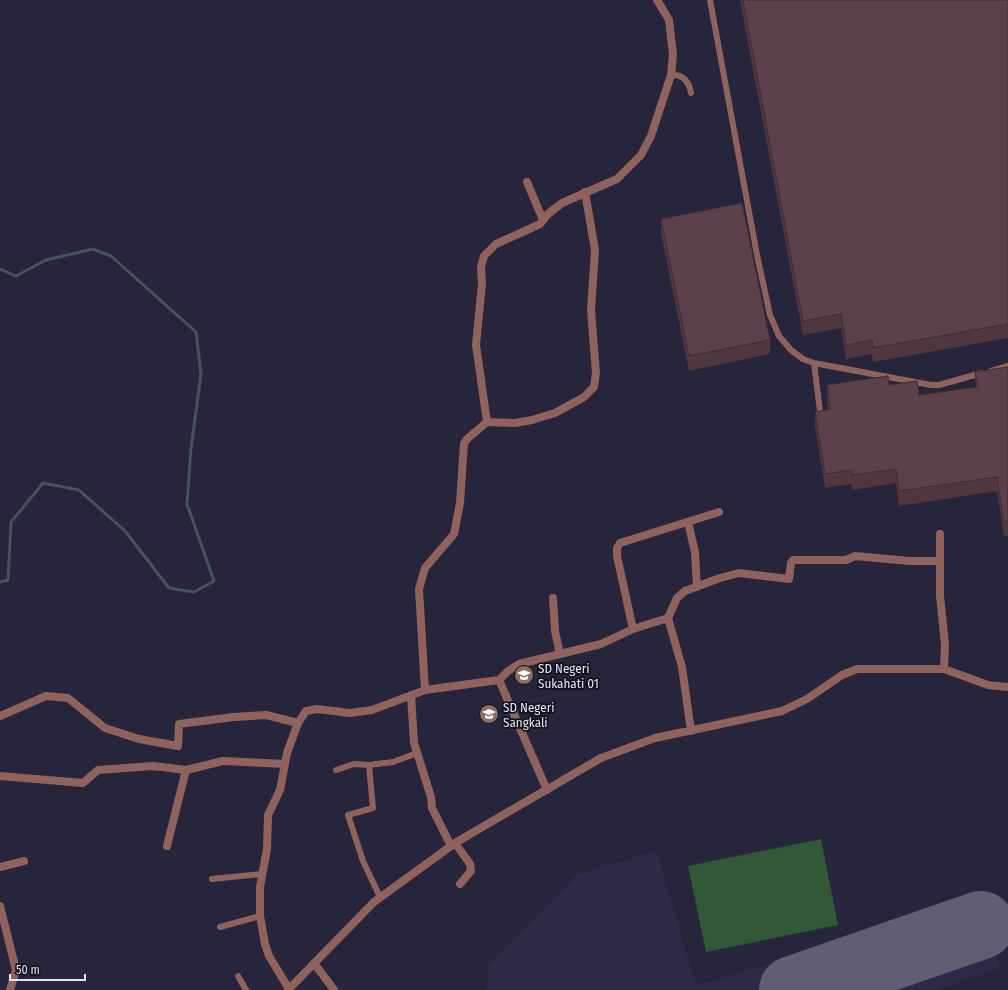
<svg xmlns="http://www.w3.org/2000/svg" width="1008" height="990" viewBox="0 0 1008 990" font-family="'Fira Sans Condensed',sans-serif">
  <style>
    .built { fill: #2d2a47 }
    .green { fill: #335837 }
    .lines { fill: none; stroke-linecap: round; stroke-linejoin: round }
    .stream { stroke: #45535b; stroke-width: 3 }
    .runway { stroke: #605e72; stroke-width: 68 }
    .lane { stroke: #90625e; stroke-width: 6 }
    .street { stroke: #90625e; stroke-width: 8 }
    .wall { fill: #4f3740 }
    .building { fill: #5c404b; stroke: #402d34 }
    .labels { text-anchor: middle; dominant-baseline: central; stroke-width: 3.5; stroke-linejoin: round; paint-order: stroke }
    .poi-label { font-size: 13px; fill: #e4e4f3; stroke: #100f1a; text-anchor: start }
  </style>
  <rect width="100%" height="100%" fill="#27253b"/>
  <!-- built -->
  <path class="built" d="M656,850L696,985L984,902L1000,968L936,990H486L489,965L577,875Z"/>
  <!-- green -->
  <path class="green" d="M821,839L838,925L706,952L688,866Z"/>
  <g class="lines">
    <!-- stream -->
    <path class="stream" d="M0,269L16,276L46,260L93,249L111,256L196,332L201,374L191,448L187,504L214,581L194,592L169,588L125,531L79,490L43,483L11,522L8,580L0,582"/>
    <!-- runway -->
    <path class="runway" d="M793,990L981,925"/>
    <!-- lane -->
    <path class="lane" d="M710,0L757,255L770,315L779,336L791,350L803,359L814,363L931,385H939L982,373
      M671,75C683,74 689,81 691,93
      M814,363L820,411
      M991,371L1008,366
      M369,765L373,808L348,815L363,861L380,897
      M336,770L354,764L369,765L393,762L417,753
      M212,879L261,874
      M220,927L260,916
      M238,976L246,990"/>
    <!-- street -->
    <path class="street" d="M527,182L543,220
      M487,422L515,423L532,420L555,413L584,397L594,387L596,373L591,310L595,250L585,192
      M688,522L695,552L697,587
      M940,534V596L945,644L944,669
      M553,598L555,631L560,654
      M668,618L682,667L691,731
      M633,629L617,556V548L620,543L719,512
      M499,680L508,671L519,664L601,644L633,629L668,618L677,598L685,591L720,578L739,573L789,579L791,563L793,560H846L855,556L909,561H940
      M425,690L419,589L425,568L454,534L460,503L464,444L467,439L487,422L476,345L482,284L481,267L484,256L496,244L540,224L548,214L562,203L617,179L641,155L651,136L671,75L673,55L669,20L657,0
      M411,695L414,743L431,797L432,808L451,846
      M0,716L46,696L68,698L105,728L139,739L178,746L179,724L234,717L266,715L298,723
      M186,770L223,761L285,764
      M0,776L83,783L98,770L153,766L186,770L167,846
      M455,843L470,864L471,871L460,884
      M0,867L24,861
      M0,906L16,970L10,990
      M314,963L334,990
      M289,989L269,956L265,944L260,916V887L267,849L268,815L280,790L287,753L298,723L306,711L317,709L350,713L372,710L425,690L499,680L547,790
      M288,990L374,902L455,843L601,758L655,738L782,711L807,699L842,675L857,669H944L988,685L1008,687"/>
  </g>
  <!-- wall -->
  <path class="wall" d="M740,0H1008V338L873,362L872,354L846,359L841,328L803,335Z
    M661,219L770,340V354L689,371L661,233Z
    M1008,367V536H1004L997,491L899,506L896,483L852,490L851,484L825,488L815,426V412L828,410L827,399V385H889L919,395L976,387L975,372Z"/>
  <!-- building -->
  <path class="building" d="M743,0H1008V324L873,348L872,340L846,345L841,314L803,321Z
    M742,203L770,340L689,356L661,219Z
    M1008,367V521L1004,522L997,477L899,491L896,469L852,475L851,470L825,474L815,412L830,409L827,385L888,376L889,385L917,381L919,395L978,387L975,372Z"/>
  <!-- icons -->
  <defs>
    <g id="school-disc" transform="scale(1)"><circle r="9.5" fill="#8d6e63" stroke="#100f1a"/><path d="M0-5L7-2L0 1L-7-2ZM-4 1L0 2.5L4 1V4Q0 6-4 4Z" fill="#fff"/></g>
  </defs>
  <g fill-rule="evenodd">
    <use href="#school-disc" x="524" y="675"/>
    <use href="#school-disc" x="489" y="714"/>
  </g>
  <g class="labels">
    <!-- poi labels -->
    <g class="poi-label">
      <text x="538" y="668">SD Negeri<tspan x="538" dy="15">Sukahati 01</tspan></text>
      <text x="503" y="707">SD Negeri<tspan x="503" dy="15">Sangkali</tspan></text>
    </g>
  </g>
  <!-- scale -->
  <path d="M10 974v6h75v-6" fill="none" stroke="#e4e4f3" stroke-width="2"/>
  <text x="16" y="974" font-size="12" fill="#e4e4f3" stroke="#100f1a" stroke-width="3" paint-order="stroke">50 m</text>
</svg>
